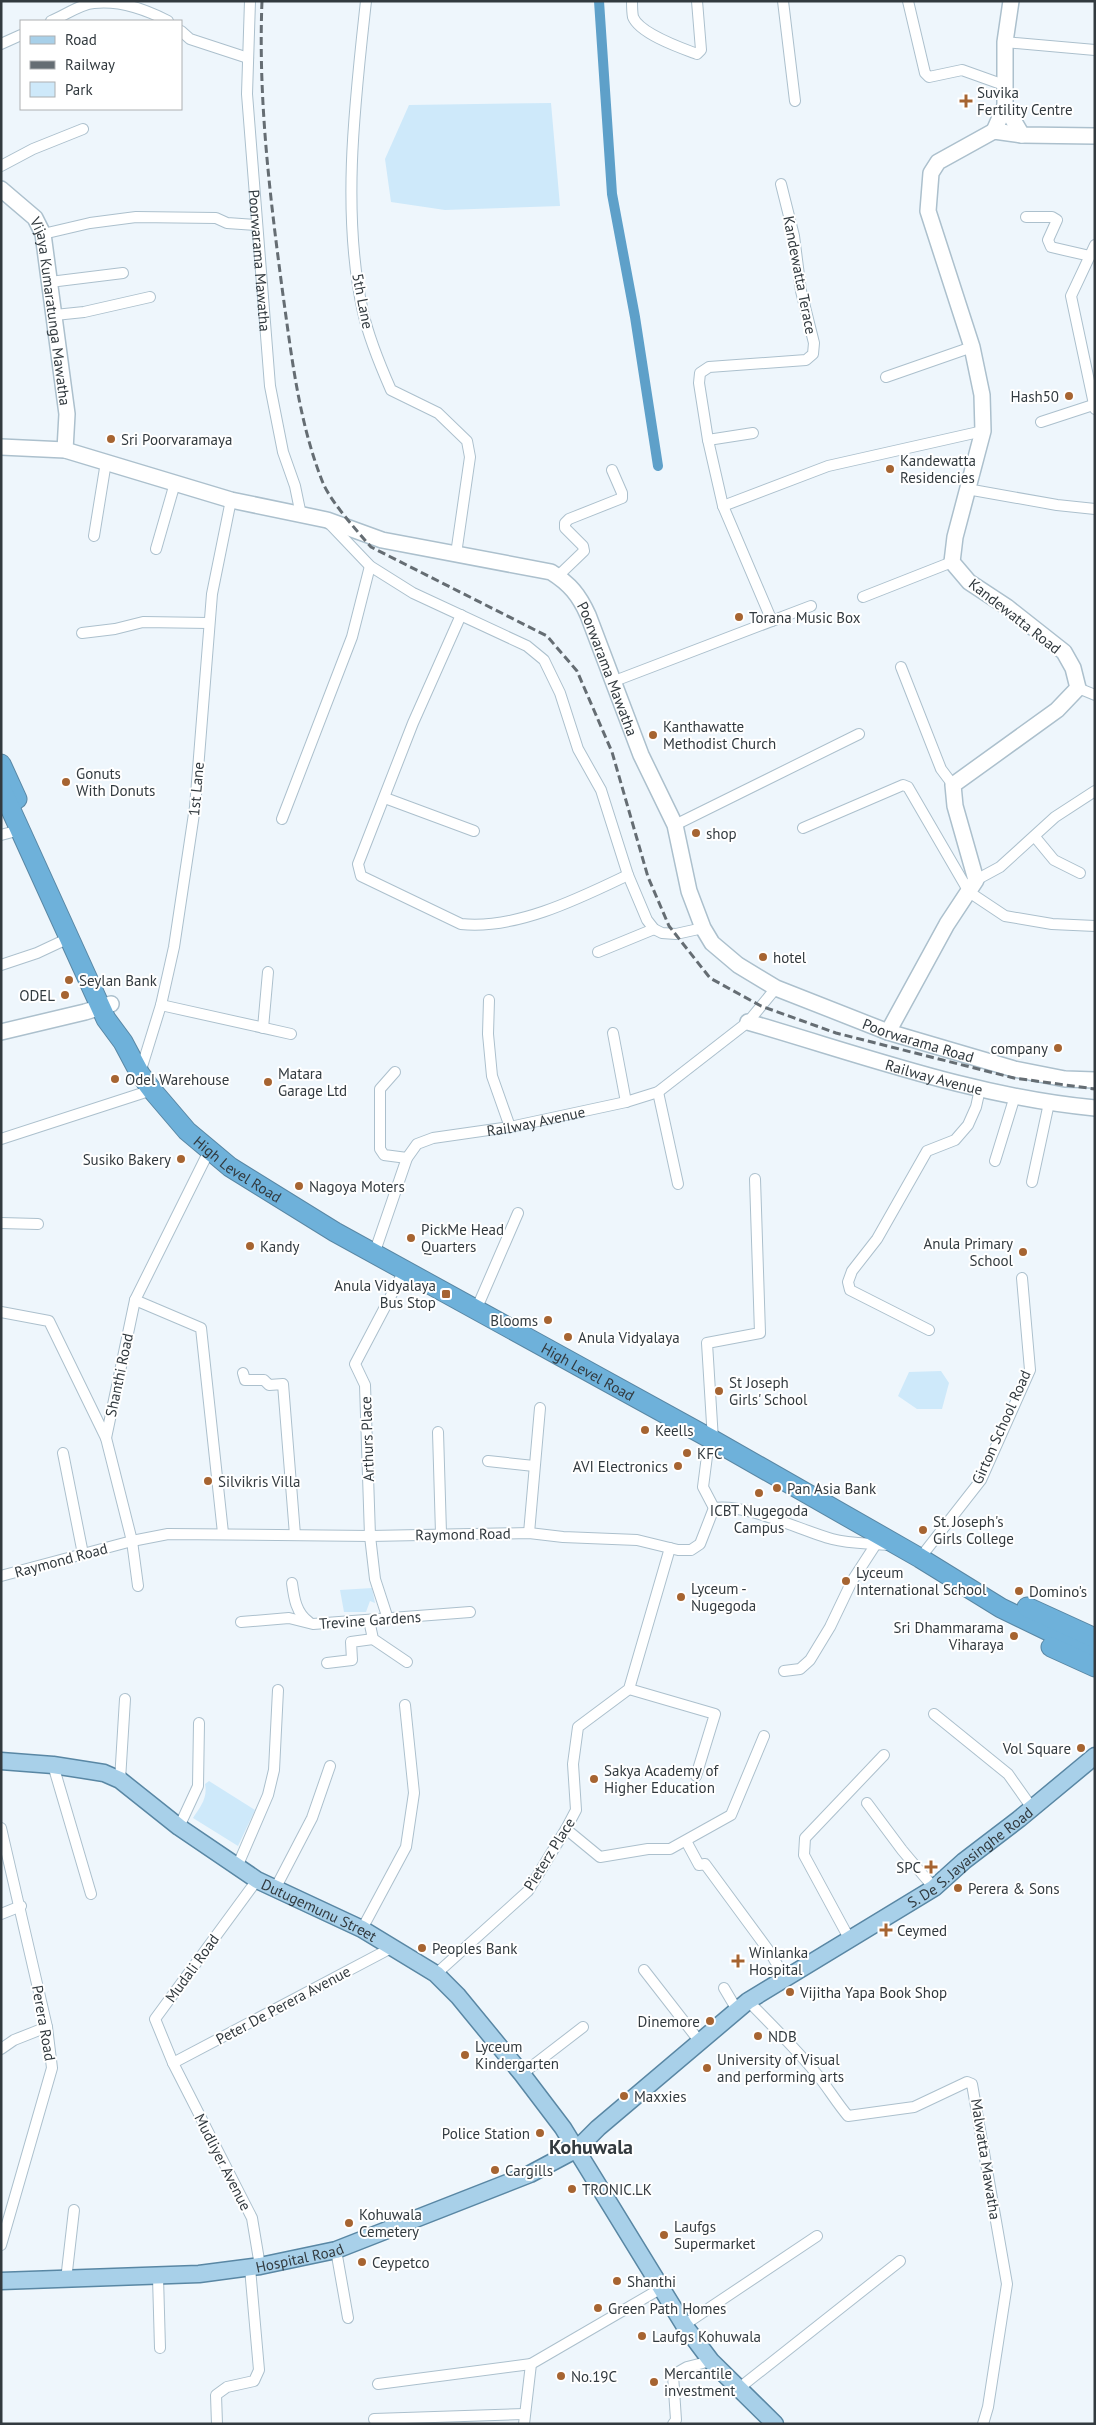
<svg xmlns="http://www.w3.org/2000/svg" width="1096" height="2425" viewBox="0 0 1096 2425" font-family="'PT Sans',sans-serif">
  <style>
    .green { fill: #cee9fa }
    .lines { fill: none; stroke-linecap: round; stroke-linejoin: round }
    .canal { stroke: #5ea0c9; stroke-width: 10 }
    .street-casing { stroke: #acc0cd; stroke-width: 12 }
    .secondary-casing { stroke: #acc0cd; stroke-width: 18 }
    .primary-casing { stroke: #5987a4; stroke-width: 19 }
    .highway-casing { stroke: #5987a4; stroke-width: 21 }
    .street { stroke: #fff; stroke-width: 10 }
    .secondary { stroke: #fff; stroke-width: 15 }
    .primary { stroke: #a8d0e9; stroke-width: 16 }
    .highway { stroke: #6eb1da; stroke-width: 19 }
    .rail { stroke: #656d73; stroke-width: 3; stroke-dasharray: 8 4; stroke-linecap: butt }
    .poi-dot { fill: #a66431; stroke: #fff; stroke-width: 2 }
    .labels { text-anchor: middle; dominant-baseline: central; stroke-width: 4; stroke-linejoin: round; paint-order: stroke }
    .poi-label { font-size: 15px; fill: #323a3f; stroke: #fff; text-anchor: start }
    .street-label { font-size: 15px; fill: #323a3f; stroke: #fff }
    .district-label { font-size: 20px; font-weight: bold; fill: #323a3f; stroke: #fff }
  </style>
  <rect width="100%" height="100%" fill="#eef6fc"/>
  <!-- green -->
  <path class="green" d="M551,103L560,206L445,210L391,202L385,159L409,105Z
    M941,1371L949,1383L942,1409H917L898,1396L909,1372Z
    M372,1588L375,1603L370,1601L366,1612H344L340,1590Z
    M209,1781L255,1810L238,1846L193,1818C200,1807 208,1798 205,1784Z"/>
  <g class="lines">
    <!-- canal -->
    <path class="canal" d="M599,1L612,194L635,317L658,466"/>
    <!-- street casing -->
    <g class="street-casing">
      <g id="street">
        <path id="s1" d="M250,1L247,94L270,386L283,452L295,486L301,515"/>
        <path d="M366,1C355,101 341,213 363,312C369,339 380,365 391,390L438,413L467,441L470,457L456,554"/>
        <path d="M632,1C632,6 632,12 633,17C640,34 681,48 697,54L701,50L697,1"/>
        <path d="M783,1L795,101"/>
        <path d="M908,1L925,73L929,77L962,70L1004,85"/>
        <path d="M51,21C64,16 80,4 94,3C120,0 145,9 168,21"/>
        <path d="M181,31L190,39L248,58"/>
        <path d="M1005,42L1095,50"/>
        <path d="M1,44L21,35"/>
        <path d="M1,166L33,149L83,129"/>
        <path d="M1026,217H1052L1057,220L1048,240L1051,247L1090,256"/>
        <path d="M43,234L90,223L136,217L216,218L227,223L256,225"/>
        <path d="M1095,245L1071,296L1095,409"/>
        <path d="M50,282L123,273"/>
        <path d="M55,315L84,312L150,297"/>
        <path d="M886,377L972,347"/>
        <path d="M1041,422L1093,405"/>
        <path d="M708,440L753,433"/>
        <path d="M967,489L1057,505L1095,509"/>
        <path d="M723,506L828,466L983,431"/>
        <path d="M329,523L370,566L413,593L527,646L544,660L560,693L578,749L601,790L628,875L647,920L654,929L662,933L676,934L703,928"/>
        <path d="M94,536L106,462"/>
        <path d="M156,549L175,483"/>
        <path d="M558,576L584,551L583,546L565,528V523L569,519L622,498V493L612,470"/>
        <path d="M863,597L952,562"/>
        <path d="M461,615L413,723L358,864L361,876L461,924C516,930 580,898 628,875"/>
        <path d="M772,621L723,506L708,440L699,383L700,373L709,367L806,360L813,354L814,343L801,291L794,236L781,184"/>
        <path d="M82,633L115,629L143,622L209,623"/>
        <path d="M901,667L941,769L953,785"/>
        <path d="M612,682L811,606"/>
        <path d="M1078,688L1095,695"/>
        <path d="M385,798L474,831"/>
        <path d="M282,819L352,637L370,566"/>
        <path d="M675,825L859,734"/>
        <path d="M803,828L903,785L908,787L969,892L1005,916L1052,924L1095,926"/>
        <path d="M1,835L20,830"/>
        <path d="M1035,837L1054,860L1080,873"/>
        <path d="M976,880L1000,867L1055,817L1095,791"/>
        <path d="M598,952L654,929"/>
        <path d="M1,965L37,953L69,938"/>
        <path d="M489,1000L488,1034L492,1076L510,1127"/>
        <path d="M161,1005L291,1034"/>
        <path d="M263,1028L268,972"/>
        <path d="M613,1033L626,1102"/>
        <path d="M395,1072L380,1089V1149L384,1155L407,1158"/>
        <path d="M140,1073L161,1005L174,947L195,807L212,594L231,500"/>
        <path d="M658,1092L678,1184"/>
        <path d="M1,1139L152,1090"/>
        <path d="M995,1161L1015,1096"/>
        <path d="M1032,1182L1049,1103"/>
        <path d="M1,1223L38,1224"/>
        <path id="s2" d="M374,1254L407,1158L417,1144L433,1138L510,1127L626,1102L658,1092L748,1022L776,988"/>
        <path d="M135,1300L201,1328L223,1533"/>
        <path d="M476,1310L518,1213"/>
        <path d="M1,1312L49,1321L106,1438L135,1300L209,1151"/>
        <path d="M929,1330L850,1290L848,1282L852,1271L877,1239L927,1151L955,1140L968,1125L976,1107L980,1089"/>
        <path d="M243,1373L245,1380H264L269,1385L283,1384L295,1535"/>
        <path d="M438,1432L441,1533"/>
        <path d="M106,1438L132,1541L138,1586"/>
        <path d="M63,1453L83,1554"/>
        <path d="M488,1461L534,1466"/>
        <path d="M714,1508L703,1487L707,1456L713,1440L707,1343L760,1333L755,1179"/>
        <path d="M529,1533L540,1408"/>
        <path d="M920,1558L981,1480L1030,1370L1022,1278"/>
        <path d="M1,1576L132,1541L168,1534L370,1536L529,1533L563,1537L637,1540L678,1550H691L700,1544L714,1508C745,1503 800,1530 832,1539C850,1544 871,1543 889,1545"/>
        <path d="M292,1583C294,1598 296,1613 309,1622"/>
        <path d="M388,1619L375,1579L370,1536L365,1385L355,1364L404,1271"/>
        <path d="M369,1620L373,1639L407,1662"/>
        <path d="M241,1622L289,1618L313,1624L470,1612"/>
        <path d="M327,1663L352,1660L351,1642L373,1639"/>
        <path d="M784,1671L800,1669L810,1660L830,1627L852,1581L876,1544"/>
        <path d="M629,1689L715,1714L696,1776"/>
        <path d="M934,1714L1008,1774L1032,1808"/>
        <path d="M53,1765L91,1894"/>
        <path d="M120,1780L125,1699"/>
        <path d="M867,1803L902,1850L934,1888"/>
        <path d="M179,1827L198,1786L199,1723"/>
        <path d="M1,1828L47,2027L52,2068L1,2245"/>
        <path d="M566,1829L600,1857L648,1849H670L731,1815L764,1736"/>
        <path d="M686,1841L699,1865L705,1864L769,1951L786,1979"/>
        <path d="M237,1867L268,1795L274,1770L278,1690"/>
        <path d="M257,1880L155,2019L173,2063L252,2218L260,2266"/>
        <path d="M275,1889L312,1818L330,1766"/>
        <path d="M1,1914L21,1906"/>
        <path d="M362,1929L406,1847L414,1793L405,1705"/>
        <path d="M850,1940L804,1855L805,1838L884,1755"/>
        <path d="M644,1970L700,2042"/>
        <path d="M436,1974L528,1891L566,1829L576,1810L573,1764L578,1727L629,1689L670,1548"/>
        <path d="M724,1988L737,2010"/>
        <path d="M748,2001C771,2024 794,2047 815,2072C827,2086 836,2102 848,2116L914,2107L967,2082L972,2084L1007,2284L988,2407L983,2424"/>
        <path d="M1,2049L14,2040L47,2027"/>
        <path d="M173,2063L393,1947"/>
        <path d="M522,2074L583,2027"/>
        <path d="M336,2250L348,2318"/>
        <path d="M158,2277L160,2348"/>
        <path d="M66,2280L74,2210"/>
        <path d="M684,2325L817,2236"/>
        <path d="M378,2384L531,2364"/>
        <path d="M738,2389L900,2261"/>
        <path d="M374,2419L524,2414"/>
        <path d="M217,2424L216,2395L227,2387L254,2381L259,2370L250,2268"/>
        <path d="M524,2424L531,2364L660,2289"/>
        <path d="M673,2424L676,2420L673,2375L687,2367L711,2361"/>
      </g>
    </g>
    <!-- secondary casing -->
    <g class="secondary-casing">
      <g id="secondary">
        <path d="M1005,106L1022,135"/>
        <path d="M994,131L1005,106V42L1011,1"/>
        <path id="s3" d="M1,189L35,218L43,234L67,414L65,450"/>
        <path id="s4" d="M1,447L65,450L231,500L327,520L382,540L551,572C570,584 579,595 588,615L641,755L675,825L689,891L703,928L712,943L738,965L776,988L888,1032L1014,1069L1065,1079L1095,1080"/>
        <path id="s5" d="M748,1022C862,1055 976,1097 1095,1108"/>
        <path d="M1,1032L85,1012L111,1004"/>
        <path d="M888,1032L947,924L976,880L955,806L953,785L1057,710L1078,688L1073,668L1064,652L1007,607L969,582L952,562L955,537L983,431L982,395L972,347L928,211L931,173L938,162L994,131L1022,135L1095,136"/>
      </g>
    </g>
    <!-- primary casing -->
    <g class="primary-casing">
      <g id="primary">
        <path id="s6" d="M1,1761L53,1765L104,1773L120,1780L179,1827L257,1880L362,1929L436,1974L458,1996L522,2074L563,2128L684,2325L711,2361L775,2424"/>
        <path id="s7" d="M1,2281L199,2274L260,2266L336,2250L530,2174L577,2149L598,2128L748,2001L934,1888L964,1861L1019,1819L1095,1756"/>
      </g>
    </g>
    <!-- highway casing -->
    <g class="highway-casing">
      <g id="highway">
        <path d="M1,764L17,799"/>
        <path id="s8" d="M1,788L106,1019L123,1042L140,1074L152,1090L187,1131L230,1167L335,1232L713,1440L920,1558L1001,1608L1065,1639L1095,1651"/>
        <path d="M1027,1607L1095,1638"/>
        <path d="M1051,1647L1095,1667"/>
      </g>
    </g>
    <!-- street -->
    <use href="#street" class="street"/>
    <!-- secondary -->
    <use href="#secondary" class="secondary"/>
    <!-- primary -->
    <use href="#primary" class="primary"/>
    <!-- highway -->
    <use href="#highway" class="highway"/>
    <!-- rail -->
    <path class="rail" d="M262,1C258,100 270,197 283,295C292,359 299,423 323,483C331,502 357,531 371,547L547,636L577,671L612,752L648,877L669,926L710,978L761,1006L836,1033L1014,1078L1095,1089"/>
  </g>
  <!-- markers -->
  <g class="poi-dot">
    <path d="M963.5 93.5h5v5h5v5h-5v5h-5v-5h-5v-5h5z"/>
    <circle cx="1069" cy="396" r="5"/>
    <circle cx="111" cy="439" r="5"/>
    <circle cx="890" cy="469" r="5"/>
    <circle cx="739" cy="617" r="5"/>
    <circle cx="653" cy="735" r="5"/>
    <circle cx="66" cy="782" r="5"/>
    <circle cx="696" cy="833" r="5"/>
    <circle cx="763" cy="957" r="5"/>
    <circle cx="69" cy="980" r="5"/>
    <circle cx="65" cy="995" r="5"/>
    <circle cx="1058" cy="1048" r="5"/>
    <circle cx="115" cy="1079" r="5"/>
    <circle cx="268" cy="1082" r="5"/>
    <circle cx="181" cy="1159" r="5"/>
    <circle cx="299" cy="1186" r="5"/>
    <circle cx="411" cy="1238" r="5"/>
    <circle cx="250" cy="1246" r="5"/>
    <circle cx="1023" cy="1252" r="5"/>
    <rect x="441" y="1289" width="10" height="10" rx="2.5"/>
    <circle cx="548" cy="1320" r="5"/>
    <circle cx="568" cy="1337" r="5"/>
    <circle cx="719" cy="1391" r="5"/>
    <circle cx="645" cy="1430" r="5"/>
    <circle cx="687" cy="1453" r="5"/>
    <circle cx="678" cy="1466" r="5"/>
    <circle cx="208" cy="1481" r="5"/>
    <circle cx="777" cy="1488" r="5"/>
    <circle cx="759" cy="1493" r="5"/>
    <circle cx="923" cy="1530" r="5"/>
    <circle cx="846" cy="1581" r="5"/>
    <circle cx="1019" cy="1591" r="5"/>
    <circle cx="681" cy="1597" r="5"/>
    <circle cx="1014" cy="1636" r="5"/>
    <circle cx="1081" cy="1748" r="5"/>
    <circle cx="594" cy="1779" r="5"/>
    <path d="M928.5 1859.5h5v5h5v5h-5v5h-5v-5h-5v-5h5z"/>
    <circle cx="958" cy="1888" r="5"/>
    <path d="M883.5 1922.5h5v5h5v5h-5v5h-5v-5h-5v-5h5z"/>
    <circle cx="422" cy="1948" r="5"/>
    <path d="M735.5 1953.5h5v5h5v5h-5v5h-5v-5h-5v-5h5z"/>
    <circle cx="790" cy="1992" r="5"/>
    <circle cx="710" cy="2021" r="5"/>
    <circle cx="758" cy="2036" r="5"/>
    <circle cx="465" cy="2055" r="5"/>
    <circle cx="707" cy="2068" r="5"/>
    <circle cx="624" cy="2096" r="5"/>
    <circle cx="540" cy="2133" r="5"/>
    <circle cx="495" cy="2170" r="5"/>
    <circle cx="572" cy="2189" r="5"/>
    <circle cx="349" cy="2223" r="5"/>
    <circle cx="664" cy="2235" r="5"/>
    <circle cx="362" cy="2262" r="5"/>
    <circle cx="617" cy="2281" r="5"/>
    <circle cx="598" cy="2308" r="5"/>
    <circle cx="642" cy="2336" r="5"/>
    <circle cx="561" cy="2376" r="5"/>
    <circle cx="654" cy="2382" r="5"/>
  </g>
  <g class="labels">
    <!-- poi labels -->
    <g class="poi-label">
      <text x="977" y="92">Suvika<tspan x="977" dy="17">Fertility Centre</tspan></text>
      <text x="1059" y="396" text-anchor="end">Hash50</text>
      <text x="121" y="439">Sri Poorvaramaya</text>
      <text x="900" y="460">Kandewatta<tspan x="900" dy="17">Residencies</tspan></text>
      <text x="749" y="617">Torana Music Box</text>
      <text x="663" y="726">Kanthawatte<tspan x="663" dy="17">Methodist Church</tspan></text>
      <text x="76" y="773">Gonuts<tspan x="76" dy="17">With Donuts</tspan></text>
      <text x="706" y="833">shop</text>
      <text x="773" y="957">hotel</text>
      <text x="79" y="980">Seylan Bank</text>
      <text x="55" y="995" text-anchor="end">ODEL</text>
      <text x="1048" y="1048" text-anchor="end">company</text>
      <text x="278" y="1073">Matara<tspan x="278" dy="17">Garage Ltd</tspan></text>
      <text x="125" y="1079">Odel Warehouse</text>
      <text x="171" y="1159" text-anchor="end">Susiko Bakery</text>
      <text x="309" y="1186">Nagoya Moters</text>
      <text x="421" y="1229">PickMe Head<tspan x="421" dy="17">Quarters</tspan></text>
      <text x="1013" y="1243" text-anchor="end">Anula Primary<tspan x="1013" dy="17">School</tspan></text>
      <text x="260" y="1246">Kandy</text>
      <text x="436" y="1285" text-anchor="end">Anula Vidyalaya<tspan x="436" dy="17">Bus Stop</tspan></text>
      <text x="538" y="1320" text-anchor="end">Blooms</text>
      <text x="578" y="1337">Anula Vidyalaya</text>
      <text x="729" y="1382">St Joseph<tspan x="729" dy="17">Girls' School</tspan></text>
      <text x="655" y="1430">Keells</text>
      <text x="697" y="1453">KFC</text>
      <text x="668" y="1466" text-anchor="end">AVI Electronics</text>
      <text x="218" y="1481">Silvikris Villa</text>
      <text x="787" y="1488">Pan Asia Bank</text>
      <text x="759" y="1510" text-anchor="middle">ICBT Nugegoda<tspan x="759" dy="17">Campus</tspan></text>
      <text x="933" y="1521">St. Joseph's<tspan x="933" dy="17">Girls College</tspan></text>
      <text x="856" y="1572">Lyceum<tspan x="856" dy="17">International School</tspan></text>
      <text x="691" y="1588">Lyceum -<tspan x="691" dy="17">Nugegoda</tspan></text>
      <text x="1029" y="1591">Domino's</text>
      <text x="1004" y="1627" text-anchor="end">Sri Dhammarama<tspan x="1004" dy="17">Viharaya</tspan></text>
      <text x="1071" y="1748" text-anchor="end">Vol Square</text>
      <text x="604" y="1770">Sakya Academy of<tspan x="604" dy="17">Higher Education</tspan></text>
      <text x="921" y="1867" text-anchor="end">SPC</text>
      <text x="968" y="1888">Perera &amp; Sons</text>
      <text x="897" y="1930">Ceymed</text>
      <text x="432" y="1948">Peoples Bank</text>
      <text x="749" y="1952">Winlanka<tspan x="749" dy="17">Hospital</tspan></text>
      <text x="800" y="1992">Vijitha Yapa Book Shop</text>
      <text x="700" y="2021" text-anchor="end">Dinemore</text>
      <text x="768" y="2036">NDB</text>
      <text x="475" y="2046">Lyceum<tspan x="475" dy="17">Kindergarten</tspan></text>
      <text x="717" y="2059">University of Visual<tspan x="717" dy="17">and performing arts</tspan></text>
      <text x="634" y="2096">Maxxies</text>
      <text x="530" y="2133" text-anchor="end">Police Station</text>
      <text x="505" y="2170">Cargills</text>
      <text x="582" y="2189">TRONIC.LK</text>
      <text x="359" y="2214">Kohuwala<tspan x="359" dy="17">Cemetery</tspan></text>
      <text x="674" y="2226">Laufgs<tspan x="674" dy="17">Supermarket</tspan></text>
      <text x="372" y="2262">Ceypetco</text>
      <text x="627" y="2281">Shanthi</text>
      <text x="608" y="2308">Green Path Homes</text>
      <text x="652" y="2336">Laufgs Kohuwala</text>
      <text x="664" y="2373">Mercantile<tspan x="664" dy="17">investment</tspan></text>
      <text x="571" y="2376">No.19C</text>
    </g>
    <!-- street labels -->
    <g class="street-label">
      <text stroke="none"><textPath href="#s1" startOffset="260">Poorwarama Mawatha</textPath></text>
      <text transform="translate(800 275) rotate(79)">Kandewatta Terace</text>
      <text transform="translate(363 301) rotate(79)">5th Lane</text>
      <text stroke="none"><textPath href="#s3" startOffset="140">Vijaya Kumaratunga Mawatha</textPath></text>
      <text transform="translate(1015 616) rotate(38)">Kandewatta Road</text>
      <text stroke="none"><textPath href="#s4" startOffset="681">Poorwarama Mawatha</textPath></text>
      <text transform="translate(196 789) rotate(-85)">1st Lane</text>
      <text stroke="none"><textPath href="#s4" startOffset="1206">Poorwarama Road</textPath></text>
      <text stroke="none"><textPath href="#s5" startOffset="194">Railway Avenue</textPath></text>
      <text stroke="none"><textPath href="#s2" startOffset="240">Railway Avenue</textPath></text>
      <text stroke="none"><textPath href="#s8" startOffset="456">High Level Road</textPath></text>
      <text stroke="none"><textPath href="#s8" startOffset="861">High Level Road</textPath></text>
      <text transform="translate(119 1375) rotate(-78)">Shanthi Road</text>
      <text transform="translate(1001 1427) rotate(-66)">Girton School Road</text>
      <text transform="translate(367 1439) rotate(-92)">Arthurs Place</text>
      <text transform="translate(463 1534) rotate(-1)">Raymond Road</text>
      <text transform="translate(61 1560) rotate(-15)">Raymond Road</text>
      <text transform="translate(370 1620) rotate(-4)">Trevine Gardens</text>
      <text transform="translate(549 1854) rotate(-58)">Pieterz Place</text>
      <text stroke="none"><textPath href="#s7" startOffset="1090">S. De S. Jayasinghe Road</textPath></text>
      <text stroke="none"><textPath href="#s6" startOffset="360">Dutugemunu Street</textPath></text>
      <text transform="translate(192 1968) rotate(-54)">Mudali Road</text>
      <text transform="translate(283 2005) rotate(-28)">Peter De Perera Avenue</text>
      <text transform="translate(44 2023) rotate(80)">Perera Road</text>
      <text transform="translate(986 2159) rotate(81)">Malwatta Mawatha</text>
      <text transform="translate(223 2162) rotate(63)">Mudliyer Avenue</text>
      <text stroke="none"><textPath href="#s7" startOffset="300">Hospital Road</textPath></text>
    </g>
    <!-- district labels -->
    <g class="district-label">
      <text x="591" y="2147">Kohuwala</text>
    </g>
  </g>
  <!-- border -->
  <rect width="1096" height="2425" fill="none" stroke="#323a3f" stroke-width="5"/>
  <!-- legend -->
  <rect x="20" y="20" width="162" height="90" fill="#ffffff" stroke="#adb0b2"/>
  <rect x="30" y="36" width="25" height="8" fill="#a8d0e9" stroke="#adb0b2"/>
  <text x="65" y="45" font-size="15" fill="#323a3f">Road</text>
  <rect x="30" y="61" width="25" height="8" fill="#656d73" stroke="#adb0b2"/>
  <text x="65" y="70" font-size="15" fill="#323a3f">Railway</text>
  <rect x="30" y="82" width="25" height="15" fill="#cee9fa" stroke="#adb0b2"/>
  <text x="65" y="95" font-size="15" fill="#323a3f">Park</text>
</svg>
